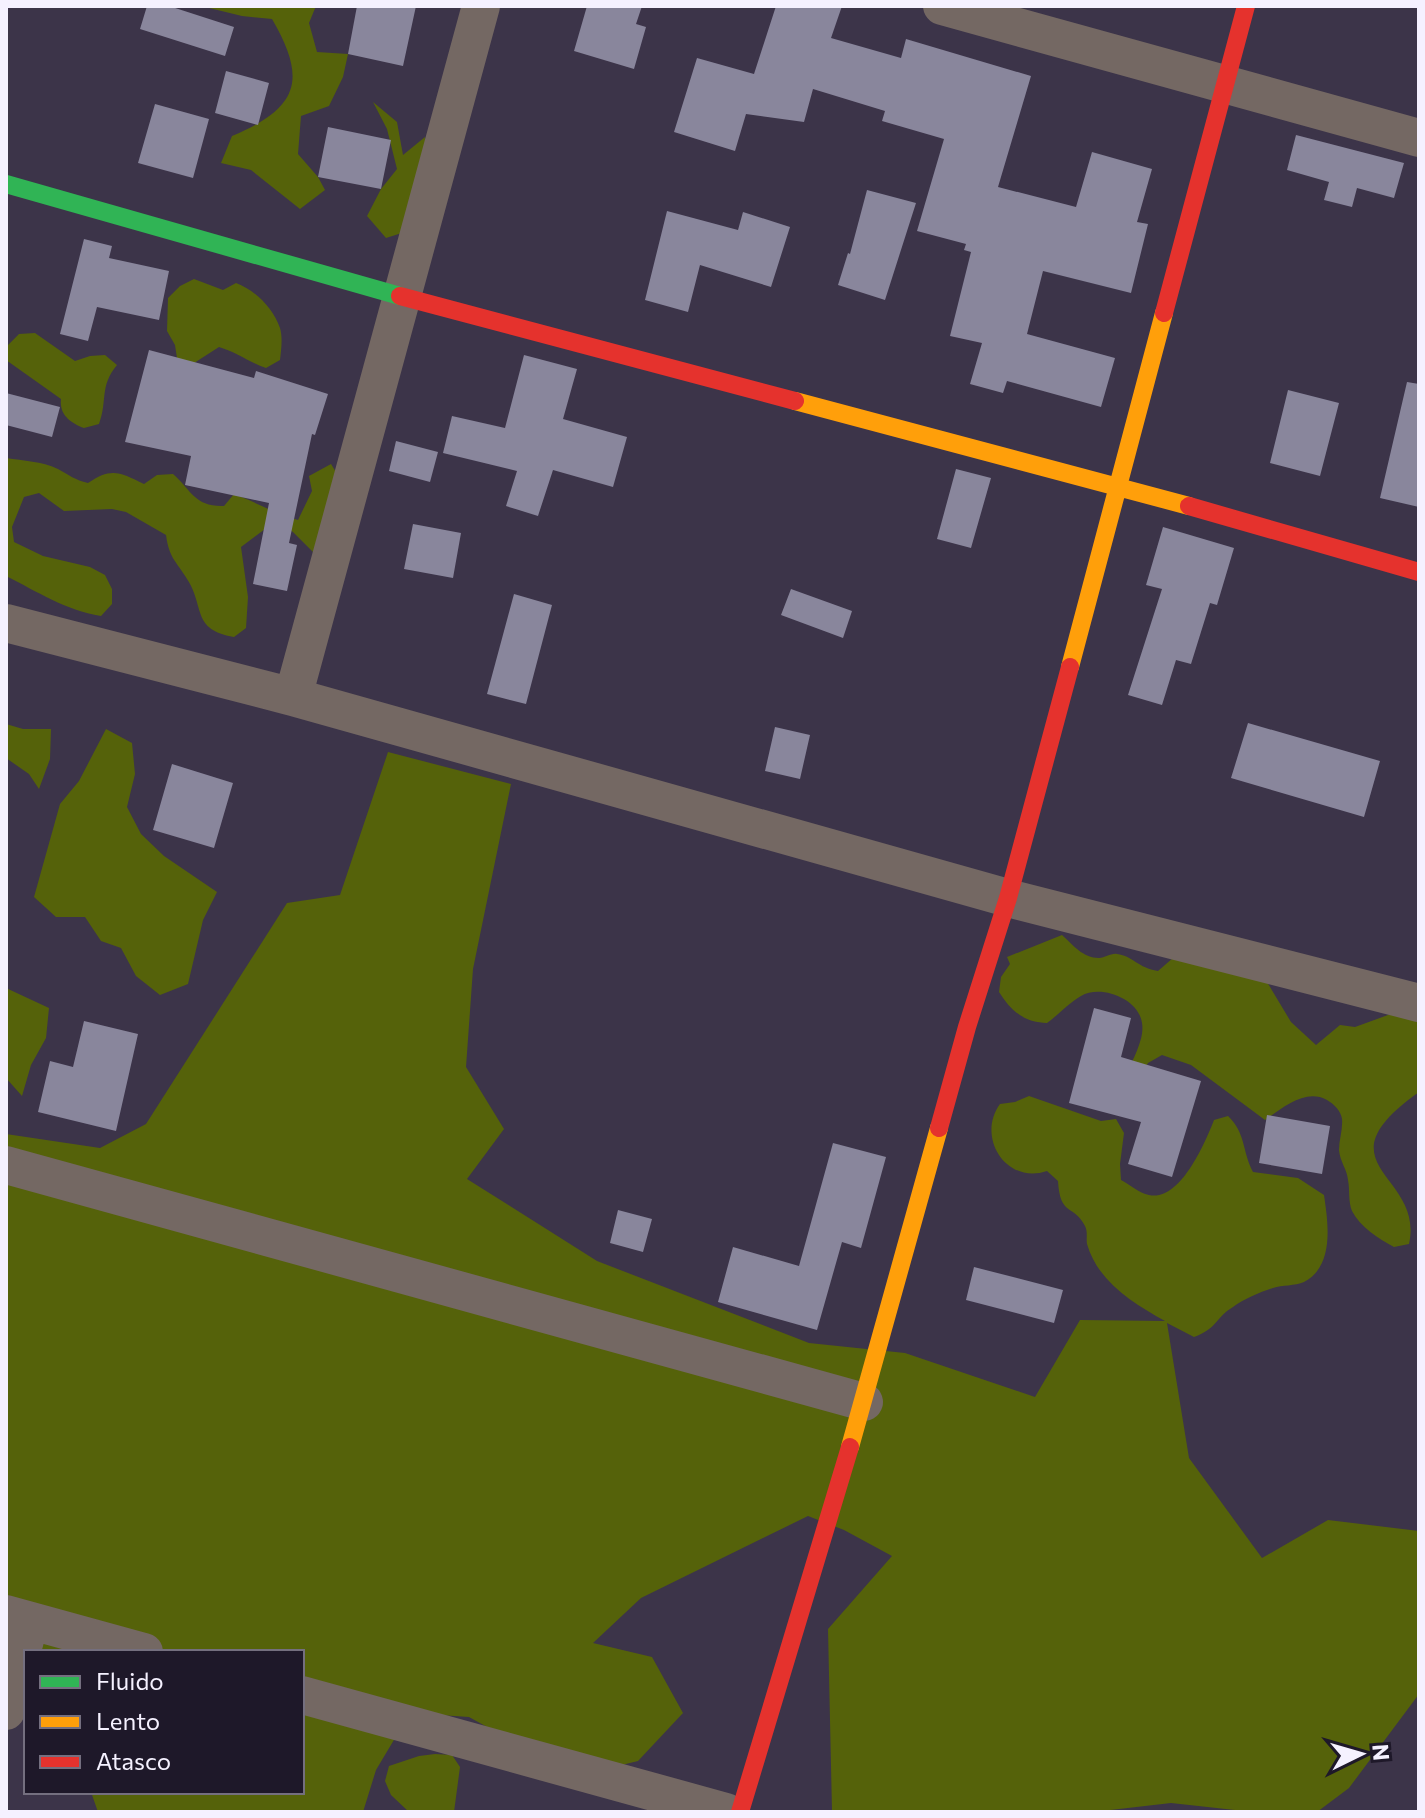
<svg xmlns="http://www.w3.org/2000/svg" width="1425" height="1818" viewBox="0 0 1425 1818" font-family="Commissioner,sans-serif">
  <style>
    .forest { fill: #55620a }
    .building { fill: #89869c }
    .lines { fill: none; stroke-linecap: round; stroke-linejoin: round }
    .street { stroke: #746863; stroke-width: 38 }
    .fast { stroke: #30b455; stroke-width: 18 }
    .slow { stroke: #ff9f0a; stroke-width: 18 }
    .jam { stroke: #e5322d; stroke-width: 18 }
  </style>
  <rect width="100%" height="100%" fill="#3c3449"/>
  <!-- forest -->
  <path class="forest" d="M201,6H316L309,23L317,52L348,54L343,77L329,106L301,116L298,154L318,177L325,190L300,209L251,170L221,163L232,136C298,108 308,81 272,19L242,16Z
    M373,102L397,122L403,155L425,137L429,169L405,232L386,238L367,216L381,189L397,169L387,129Z
    M194,279L223,290L236,283C255,290 273,308 280,328C283,338 281,351 280,360L266,368C249,362 236,352 219,347L191,365L177,358L175,345L167,331L168,298L180,286Z
    M35,333L75,361L90,356L105,355L117,365C99,387 108,400 99,424L84,428C71,423 59,415 61,399L6,360L8,345L19,334Z
    M6,458C24,461 41,461 58,469C69,475 75,480 88,483C111,467 120,472 144,484L157,475L173,474C192,491 195,507 224,506L234,494C256,502 275,514 298,520L312,491L309,476L331,464L339,477L315,554L293,532L280,524L265,529L241,547L248,597L246,628L234,637C191,630 205,606 187,579C176,561 169,558 166,535L126,512L112,509L64,511L39,493L24,497L12,527L14,542L43,556L90,567L105,575L112,589V604L101,616C65,610 38,592 6,576Z
    M6,724L23,729H51L50,759L39,789L29,774L6,758Z
    M106,729L132,743L135,774L127,807L141,834L164,856L217,892L203,920L188,984L160,995L136,976L121,948L101,941L85,917H56L34,897L60,804L79,781Z
    M388,752L511,784L473,969L466,1067L504,1129L467,1179L597,1261L809,1343L905,1353L1035,1397L1080,1320L1165,1321C1133,1303 1098,1282 1087,1244C1086,1238 1088,1232 1085,1226C1074,1204 1060,1217 1058,1181L1047,1171C1006,1185 976,1137 1000,1104L1015,1102L1029,1096L1101,1121L1116,1119L1124,1133L1120,1164L1121,1180C1129,1184 1139,1193 1149,1195C1180,1202 1205,1143 1214,1120L1228,1116C1246,1133 1242,1151 1253,1172L1298,1178L1324,1195C1328,1222 1335,1266 1304,1282C1295,1286 1282,1285 1273,1288C1260,1292 1244,1299 1233,1307C1216,1317 1217,1329 1194,1337L1167,1323L1189,1458L1262,1558L1328,1520L1419,1531V1694L1349,1788L1317,1812H1253L1171,1803L1093,1812L832,1811L828,1629L892,1556L844,1530L808,1516L641,1598L593,1643L652,1657L683,1713L638,1761L577,1776L469,1717L410,1713L376,1770L363,1812H98L91,1792H302V1652H34L41,1639L6,1634V1134L100,1148L146,1124L287,903L340,895Z
    M1062,935C1073,945 1083,958 1099,958C1105,958 1111,953 1117,954C1133,956 1138,968 1158,971L1181,951L1267,982L1291,1022L1316,1045L1340,1025L1355,1027L1399,1011L1419,1014V1092C1315,1166 1425,1173 1409,1244L1394,1247C1379,1239 1360,1227 1352,1211C1348,1201 1350,1190 1348,1180C1347,1169 1340,1162 1339,1150C1339,1140 1343,1129 1342,1119C1341,1111 1334,1104 1327,1100C1305,1088 1283,1108 1265,1120L1191,1065L1162,1055L1148,1063L1140,1077L1125,1078C1131,1062 1145,1040 1142,1023C1139,999 1101,984 1081,996C1069,1003 1058,1015 1047,1023C1023,1022 1011,1011 999,992L1001,977L1010,964L1007,957Z
    M6,988L49,1008L46,1038L31,1065L22,1096L6,1078Z
    M435,1754L452,1755L460,1767L454,1812H409L391,1795L385,1781L389,1766L419,1756Z"/>
  <!-- building -->
  <path class="building" d="M147,6H169L234,27L225,56L140,29Z
    M357,6H416L403,66L348,54Z
    M587,6H642L636,24L646,27L634,69L574,51Z
    M776,6H842L831,38L901,58L906,39L1031,76L998,187L1076,207L1092,152L1152,169L1137,222L1148,224L1131,293L1043,271L1027,334L1115,358L1101,407L1007,381L1003,393L970,384L982,343L950,336L971,252L964,250L966,244L917,231L944,139L882,121L885,111L813,89L804,122L746,114L735,151L674,132L697,58L754,74Z
    M226,71L269,83L258,125L215,113Z
    M155,104L209,119L193,178L138,163Z
    M328,127L391,140L381,189L318,177Z
    M1296,135L1404,163L1394,198L1357,188L1352,207L1324,200L1329,182L1287,170Z
    M867,190L916,203L885,300L838,285L848,253L850,254Z
    M667,211L738,230L743,212L790,227L771,287L700,265L688,312L645,300Z
    M84,239L112,246L109,258L169,271L159,320L97,307L88,341L60,334Z
    M149,350L254,378L256,371L328,394L315,435L312,434L289,543L297,545L287,591L253,584L269,503L185,485L191,456L125,442Z
    M524,355L577,369L563,419L627,437L613,487L553,470L538,516L506,506L517,471L443,453L452,416L505,428Z
    M1407,382L1419,384V507L1380,498Z
    M1288,390L1339,403L1320,476L1270,463Z
    M6,393L60,407L52,437L6,425Z
    M396,441L438,452L430,482L389,471Z
    M956,469L991,478L971,548L937,539Z
    M413,524L461,533L453,578L404,569Z
    M1163,527L1234,548L1217,605L1210,603L1191,664L1176,660L1162,705L1128,695L1162,589L1146,585Z
    M791,589L852,611L843,638L781,615Z
    M514,594L552,605L526,704L487,694Z
    M1248,723L1380,761L1364,817L1231,778Z
    M775,727L810,735L800,779L765,771Z
    M172,764L233,783L214,848L153,830Z
    M1094,1008L1131,1018L1121,1057L1201,1081L1172,1177L1128,1164L1141,1122L1069,1103Z
    M84,1021L138,1034L116,1131L38,1112L50,1061L73,1067Z
    M1267,1115L1330,1126L1322,1174L1259,1163Z
    M833,1143L886,1157L861,1248L842,1242L817,1330L718,1302L733,1247L799,1266Z
    M618,1210L652,1219L643,1252L610,1243Z
    M974,1267L1063,1290L1054,1323L966,1300Z"/>
  <g class="lines">
    <!-- street -->
    <path class="street" d="M942,6L1419,138
      M6,623L293,697L1008,898L1419,1003
      M293,697L481,6
      M6,1165L864,1402
      M6,1614L144,1652
      M302,1695L726,1812
      M6,1711L30,1621"/>
    <!-- fast -->
    <path class="fast" d="M6,184L400,296"/>
    <!-- slow -->
    <path class="slow" d="M795,401L1189,506
      M1070,667L1164,313
      M850,1447L939,1128"/>
    <!-- jam -->
    <path class="jam" d="M400,296L795,401
      M1164,313L1246,6
      M1189,506L1419,572
      M939,1128L967,1027L1008,898L1070,667
      M740,1812L850,1447"/>
  </g>
  <!-- border -->
  <rect width="1425" height="1818" fill="none" stroke="#f5f1ff" stroke-width="16"/>
  <!-- legend -->
  <rect x="24" y="1650" width="280" height="144" fill="#1e1829" stroke="#746f7f" stroke-width="2"/>
  <rect x="40" y="1676" width="40" height="12" fill="#30b455" stroke="#746f7f" stroke-width="2"/>
  <text x="96" y="1690" font-size="24" fill="#f5f1ff">Fluido</text>
  <rect x="40" y="1716" width="40" height="12" fill="#ff9f0a" stroke="#746f7f" stroke-width="2"/>
  <text x="96" y="1730" font-size="24" fill="#f5f1ff">Lento</text>
  <rect x="40" y="1756" width="40" height="12" fill="#e5322d" stroke="#746f7f" stroke-width="2"/>
  <text x="96" y="1770" font-size="24" fill="#f5f1ff">Atasco</text>
  <!-- north arrow -->
  <g transform="translate(1361 1754) rotate(85)" stroke="#1e1829" stroke-width="6" paint-order="stroke">
  <path d="M0-6L14 30L0 20L-14 30Z" fill="#f5f1ff"/>
  <text y="-12" font-size="22" font-weight="bold" text-anchor="middle" fill="#f5f1ff">N</text>
  </g>
</svg>
